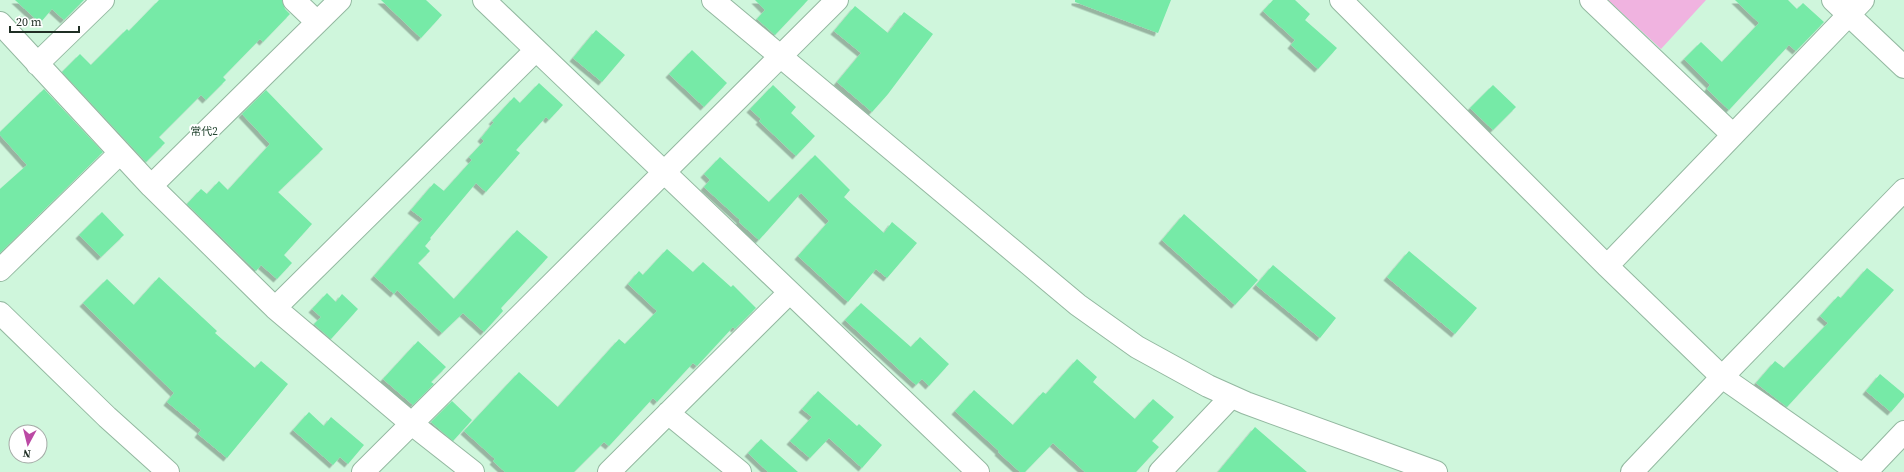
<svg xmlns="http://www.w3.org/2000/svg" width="1904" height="472" viewBox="0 0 1904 472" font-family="'Source Serif 4','Noto Sans JP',serif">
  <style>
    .green { fill: #f0b3e0 }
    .building { fill: #76eaa7; filter: url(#shadow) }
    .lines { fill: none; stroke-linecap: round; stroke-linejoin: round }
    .minor-casing { stroke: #93b8a0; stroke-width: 24 }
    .minor { stroke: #fff; stroke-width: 22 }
    .labels { text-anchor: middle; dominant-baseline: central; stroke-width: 4; stroke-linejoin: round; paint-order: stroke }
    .neighbourhood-label { font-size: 11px; fill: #234531; stroke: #fff }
  </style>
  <defs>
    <filter id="shadow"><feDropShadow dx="-3.5" dy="3.5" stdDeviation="0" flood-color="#0004"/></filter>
  </defs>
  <rect width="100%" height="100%" fill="#cff6dc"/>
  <!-- green -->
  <path class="green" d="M1608,0H1706L1661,49Z"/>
  <!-- building -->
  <path class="building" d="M15,0H84L64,20L52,9L40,23Z
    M159,0H282L285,9L290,14L263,42L260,39L223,77L226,80L206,100L201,95L159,137L165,143L146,162L62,72L80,54L91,65L127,29L129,31Z
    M381,0H426L442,15L421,38Z
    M755,0H808L775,35L757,19L765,10Z
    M1075,0H1171L1158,33L1075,2Z
    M1273,0H1295L1310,14L1305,20L1337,48L1318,69L1291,45L1295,40L1263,11Z
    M1735,0H1788L1797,9L1803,3L1824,22L1796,51L1789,45L1729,110L1707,89L1710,85L1684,59L1701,42L1722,62L1759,23Z
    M855,6L888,33L904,12L933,34L888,94L872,112L837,82L861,53L834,31Z
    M596,30L625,55L602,82L573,58Z
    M692,50L727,83L704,107L669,74Z
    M539,83L563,105L549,120L546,117L516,150L520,153L486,192L476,183L430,238L431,239L425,246L430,251L418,263L454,299L517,230L548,257L501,308L503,311L484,332L463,313L442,333L397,290L394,294L374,276L423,219L411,210L434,183L444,191L472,160L469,157L484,141L481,138L494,122L492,121L514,97L520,103Z
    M773,85L796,107L791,113L815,136L796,156L759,121L761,119L750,109Z
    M1493,85L1516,107L1493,130L1470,108Z
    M44,89L103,152L0,253V189L27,165L0,135V132Z
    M266,90L323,149L278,192L312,224L284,255L292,263L277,279L261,265L256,271L187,204L201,189L207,194L219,181L228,190L270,144L242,114Z
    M815,155L850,190L844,197L884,233L892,222L917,243L887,278L876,269L848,302L798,256L829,221L801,193L759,240L739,222L740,220L704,187L710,180L704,174L720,157L769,202Z
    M102,212L124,235L101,257L79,235Z
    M1184,214L1258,280L1235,305L1162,240Z
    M667,249L693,272L703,262L731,287L733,285L756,308L735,329L733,327L697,366L693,363L657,402L653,398L609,446L604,442L574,472H505L493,461L495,459L464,431L519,372L558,407L619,339L625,344L657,311L628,284L639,271L643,275Z
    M1409,251L1477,308L1455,334L1387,277Z
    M1273,265L1336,318L1320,338L1256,285Z
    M1867,268L1894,290L1787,407L1756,383L1775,361L1784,368L1828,323L1820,316L1838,296L1841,298Z
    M159,277L217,331L215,333L255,368L261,361L288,384L227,458L198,434L201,430L167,402L174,393L83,303L107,279L134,305Z
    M327,293L336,302L342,294L358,309L331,339L314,324L321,317L312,309Z
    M861,303L911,347L920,337L949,364L929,386L922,379L916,385L845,320Z
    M418,341L446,367L431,382L434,384L413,405L383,379Z
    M1077,359L1097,377L1093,382L1135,419L1153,399L1174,417L1152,441L1159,447L1136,472H1085L1053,443L1025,472H1020L998,452L999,451L955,411L974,390L1013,425L1043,392L1046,394Z
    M1880,374L1904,394V397L1891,412L1866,391Z
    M818,391L857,426L859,424L882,445L862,468L829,438L810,458L790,441L812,417L802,409Z
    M452,401L472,420L453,441L431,422Z
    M309,412L324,426L331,417L364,445L348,464L340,457L333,465L293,430Z
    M1255,427L1307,472H1218Z
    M761,439L798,472H768L748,453Z"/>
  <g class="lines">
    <!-- minor casing -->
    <g class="minor-casing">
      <path id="minor" d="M294,0L317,22
        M484,0L978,472
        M713,0L1078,305L1137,347L1208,386L1246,403L1436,472
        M1341,0L1607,266L1722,377L1858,472
        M1591,0L1733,135
        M1833,0L1904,67
        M0,23L151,186L275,308L412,424L473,472
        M37,64L103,0
        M151,186L340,0
        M1607,266L1863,0
        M0,270L120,153
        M275,308L536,50
        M0,313L107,417L168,472
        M668,413L740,472
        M363,472L837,0
        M609,472L789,293
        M1160,472L1231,397
        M1632,472L1722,377L1904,190
        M1866,472L1904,432"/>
    </g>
    <!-- minor -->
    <use href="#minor" class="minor"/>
  </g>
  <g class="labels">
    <!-- neighbourhood labels -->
    <g class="neighbourhood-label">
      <text x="204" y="131">常代2</text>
    </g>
  </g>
  <!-- north arrow -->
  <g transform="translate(28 444) rotate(187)"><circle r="19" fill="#ffffff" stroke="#a5aba7"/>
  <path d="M0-3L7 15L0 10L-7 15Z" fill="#bb49a4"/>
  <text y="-6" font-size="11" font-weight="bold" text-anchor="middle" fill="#1f2e24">N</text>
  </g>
  <!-- scale -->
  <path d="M10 26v6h69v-6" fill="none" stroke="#1f2e24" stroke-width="2"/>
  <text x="16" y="26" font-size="12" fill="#1f2e24" stroke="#ffffff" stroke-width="3" paint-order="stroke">20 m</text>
</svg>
